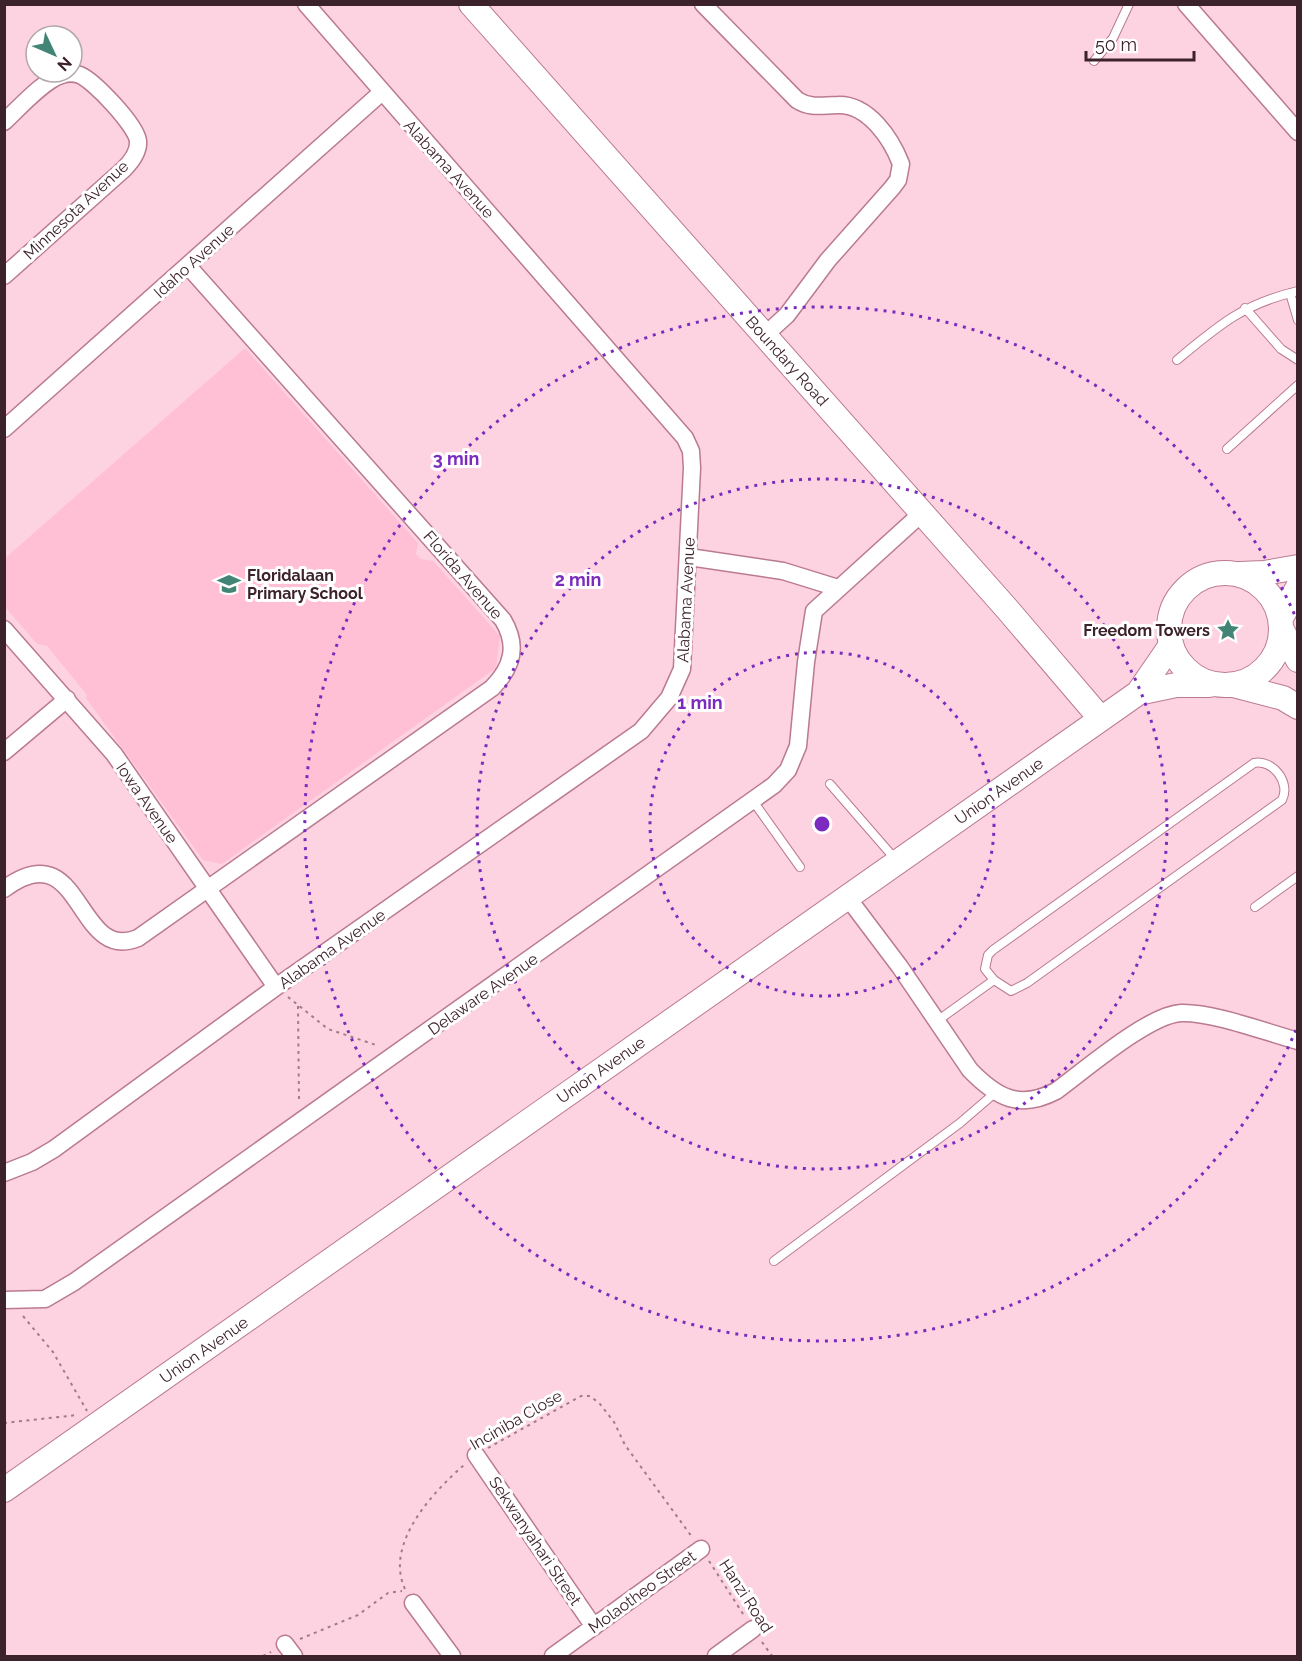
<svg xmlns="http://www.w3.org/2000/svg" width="1302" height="1661" viewBox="0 0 1302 1661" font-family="Raleway,sans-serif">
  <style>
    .built { fill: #ffc0d5 }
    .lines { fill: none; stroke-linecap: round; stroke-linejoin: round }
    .lane-casing { stroke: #ba7a90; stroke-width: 10 }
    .street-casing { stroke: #ba7a90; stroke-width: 19 }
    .secondary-casing { stroke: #ba7a90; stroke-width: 26 }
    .path { stroke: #9f7c88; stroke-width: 2; stroke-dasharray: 3 4.5; stroke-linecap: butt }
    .lane { stroke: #fff; stroke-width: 8 }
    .street { stroke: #fff; stroke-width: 16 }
    .secondary { stroke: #fff; stroke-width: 24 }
    .ring { fill: none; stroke: #7b2cbf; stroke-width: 3; stroke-dasharray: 3 6 }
    .labels { text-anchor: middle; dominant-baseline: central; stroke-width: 6; stroke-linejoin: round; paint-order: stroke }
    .street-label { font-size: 16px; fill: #3c222b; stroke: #fff }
    .poi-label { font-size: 16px; font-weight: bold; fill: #3c222b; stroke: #fff; text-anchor: start }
    .centre { fill: #7b2cbf; stroke: #fff; stroke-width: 3 }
    .ring-label { font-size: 18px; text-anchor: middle; font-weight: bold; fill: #7b2cbf; stroke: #fff; stroke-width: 6; stroke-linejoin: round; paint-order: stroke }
  </style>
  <rect width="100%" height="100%" fill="#fed3e1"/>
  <!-- built -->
  <path class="built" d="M245,348L418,543L416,554L421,559L433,561L500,636L496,668L222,864L203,860L86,698L87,695L47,646L37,644L5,607L4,559Z"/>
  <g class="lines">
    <!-- lane casing -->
    <g class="lane-casing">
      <path id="lane" d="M1094,61L1113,38L1129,4
        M1290,293L1298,320
        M1245,308L1281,349L1298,360
        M1177,360C1219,325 1243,304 1298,291
        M1227,449L1298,385
        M830,784L896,860
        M753,801L800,867
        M1255,907L1298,876
        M937,1021L994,980L985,969L988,955L993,950L1254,763C1273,759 1291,783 1282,800L1027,983L1011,991L994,980
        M774,1261L960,1123L996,1092"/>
    </g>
    <!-- street casing -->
    <g class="street-casing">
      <path id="street" d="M703,4L797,100C811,109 823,105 838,105C868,104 891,138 901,164L898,180L892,188L828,260L787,315L765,335
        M1186,4L1298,132
        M4,122C18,109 45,79 62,75C67,73 74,73 80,75C94,81 136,125 138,141C139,152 131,162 124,169L4,276
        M4,429L382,92
        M689,557L783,571L838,588
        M4,629L114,754L276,987
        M4,752L67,699
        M4,889C83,830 75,964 138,938L492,688C513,667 518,645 503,620L188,266
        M848,898L900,967L970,1070C997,1098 1020,1110 1056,1091C1085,1070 1148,1015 1181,1013C1213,1012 1265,1032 1298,1041
        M4,1173L32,1162L54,1149L276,987L641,731L669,698L682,669L692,468L691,451L685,438L306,4
        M4,1300L45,1299L74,1282L774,785L788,770L798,746L806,662L814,611L922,513
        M476,1455L594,1627
        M413,1603L452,1656
        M285,1644L294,1656
        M553,1656L701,1549
        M716,1656L753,1629"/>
    </g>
    <!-- secondary casing -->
    <g class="secondary-casing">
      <path id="secondary" d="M471,4L1008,610L1101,719
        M1169 629a56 56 0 1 1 112 0a56 56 0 1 1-112 0Z
        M1240,574L1264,573L1298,567
        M1281,618L1298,587
        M1282,630L1298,660
        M1233,685L1283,698L1298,707
        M1138,693L1176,685H1209
        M4,1490L1138,693L1171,645"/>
    </g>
    <!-- path -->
    <path class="path" d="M288,997L328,1029L379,1046
      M298,1006L299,1102
      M23,1316L53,1352L87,1411
      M4,1423L77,1415
      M488,1448L581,1396H590L600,1404L614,1422L625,1445L692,1537
      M709,1561L745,1617
      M405,1589C384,1544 433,1492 464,1465
      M300,1639L358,1615L388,1593L402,1591
      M762,1642L772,1656
      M263,1656L271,1652"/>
    <!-- lane -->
    <use href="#lane" class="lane"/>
    <!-- street -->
    <use href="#street" class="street"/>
    <!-- secondary -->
    <use href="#secondary" class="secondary"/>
  </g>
  <!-- distance rings -->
  <g class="ring">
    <circle cx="822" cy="824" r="172"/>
    <circle cx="822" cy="824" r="345"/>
    <path d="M1296 1030A517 517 0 1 1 1296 618"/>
  </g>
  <!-- icons -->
  <defs>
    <g id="school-bare" transform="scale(1.8)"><path d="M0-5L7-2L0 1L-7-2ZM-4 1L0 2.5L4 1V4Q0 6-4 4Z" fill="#428476" stroke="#fff" stroke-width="2.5" paint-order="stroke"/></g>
    <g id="sight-bare" transform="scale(1.8)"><path d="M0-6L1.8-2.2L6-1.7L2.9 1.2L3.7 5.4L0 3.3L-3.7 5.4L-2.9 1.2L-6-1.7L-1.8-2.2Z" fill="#428476" stroke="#fff" stroke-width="2.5" paint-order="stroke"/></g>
  </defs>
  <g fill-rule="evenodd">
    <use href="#school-bare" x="229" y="584"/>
    <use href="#sight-bare" x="1228" y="630"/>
  </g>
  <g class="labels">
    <!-- street labels -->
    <g class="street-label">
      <text transform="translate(449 169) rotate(48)">Alabama Avenue</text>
      <text transform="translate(76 210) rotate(-43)">Minnesota Avenue</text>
      <text transform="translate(194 261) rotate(-42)">Idaho Avenue</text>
      <text transform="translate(787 361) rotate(48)">Boundary Road</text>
      <text transform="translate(463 575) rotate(49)">Florida Avenue</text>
      <text transform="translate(686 600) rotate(-87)">Alabama Avenue</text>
      <text transform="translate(999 791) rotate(-35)">Union Avenue</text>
      <text transform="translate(147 803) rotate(55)">Iowa Avenue</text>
      <text transform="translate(332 949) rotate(-35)">Alabama Avenue</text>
      <text transform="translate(483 994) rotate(-35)">Delaware Avenue</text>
      <text transform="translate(601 1070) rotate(-35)">Union Avenue</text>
      <text transform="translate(204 1350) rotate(-35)">Union Avenue</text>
      <text transform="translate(516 1420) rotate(-30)">Inciniba Close</text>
      <text transform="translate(535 1541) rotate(56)">Sekwanyahari Street</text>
      <text transform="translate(642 1592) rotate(-36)">Molaotheo Street</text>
      <text transform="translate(746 1596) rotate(57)">Hanzi Road</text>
    </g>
    <!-- poi labels -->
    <g class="poi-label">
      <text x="247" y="575">Floridalaan<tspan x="247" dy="18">Primary School</tspan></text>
      <text x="1210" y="630" text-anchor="end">Freedom Towers</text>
    </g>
  </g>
  <circle cx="822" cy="824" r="9" class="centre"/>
  <g class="ring-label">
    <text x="456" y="465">3 min</text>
    <text x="578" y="586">2 min</text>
    <text x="700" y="709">1 min</text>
  </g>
  <!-- border -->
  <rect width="1302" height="1661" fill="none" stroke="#3c222b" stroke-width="12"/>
  <!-- north arrow -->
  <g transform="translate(54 54) rotate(134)"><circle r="28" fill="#ffffff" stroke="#b1a7aa" stroke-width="1.5"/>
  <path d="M0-4.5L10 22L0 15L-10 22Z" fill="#428476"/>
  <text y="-9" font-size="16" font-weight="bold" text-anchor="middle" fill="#3c222b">N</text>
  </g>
  <!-- scale -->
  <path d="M1086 51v9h108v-9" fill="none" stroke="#3c222b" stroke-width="3"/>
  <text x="1095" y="51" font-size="18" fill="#3c222b" stroke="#ffffff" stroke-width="4.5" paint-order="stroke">50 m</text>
</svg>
